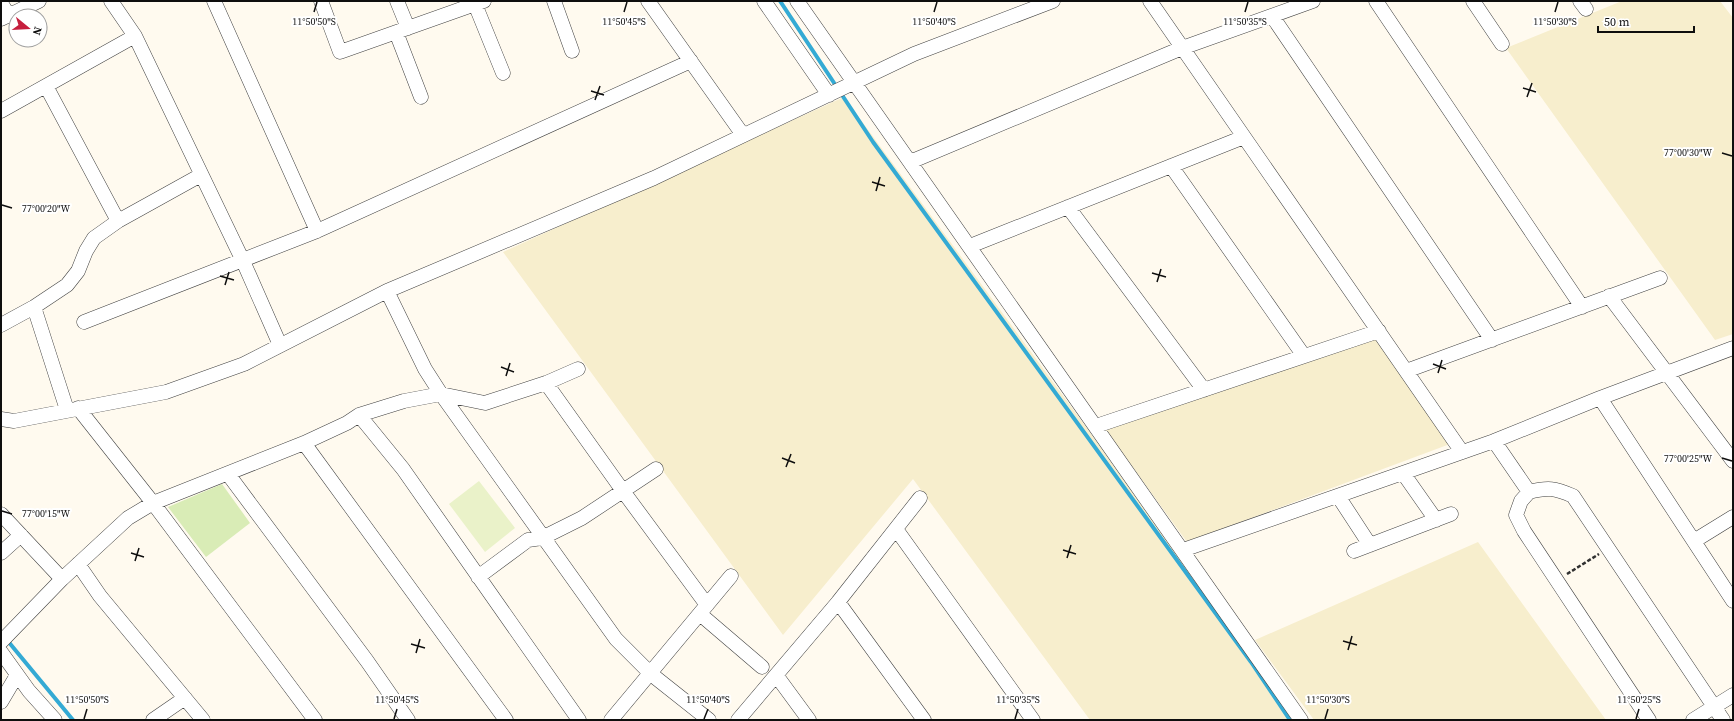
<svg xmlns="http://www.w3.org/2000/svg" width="1734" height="721" viewBox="0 0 1734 721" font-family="'Source Serif 4',serif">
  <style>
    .farmland { fill: #f7eecd }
    .green { fill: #d9ecb6 }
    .pitch { fill: #eaf2c9 }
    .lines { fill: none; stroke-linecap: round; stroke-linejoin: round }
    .stream { stroke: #34aad4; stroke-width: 4 }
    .minor-casing { stroke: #414141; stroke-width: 15 }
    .path { stroke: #303030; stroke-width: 2.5; stroke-dasharray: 4 2; stroke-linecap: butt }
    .minor { stroke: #fff; stroke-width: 14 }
    .ticks { fill: none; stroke: #0e0e0e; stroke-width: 1.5 }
    .ticks-label { font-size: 10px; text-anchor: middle; fill: #0e0e0e; stroke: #fff; stroke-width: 4; stroke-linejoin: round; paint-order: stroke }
  </style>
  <rect width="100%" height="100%" fill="#fffaef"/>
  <!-- farmland -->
  <path class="farmland" d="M1622,1H1720L1733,18V334L1715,340L1506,48Z
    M844,97L1089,431L1294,720H1090L913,479L783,635L503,252Z
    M1378,338L1450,444L1187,542L1105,429Z
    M1478,542L1606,720H1314L1255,640Z"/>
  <!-- green -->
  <path class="green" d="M222,484L250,523L206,557L168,507Z"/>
  <!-- pitch -->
  <path class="pitch" d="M479,481L515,528L485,552L449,504Z"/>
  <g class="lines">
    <!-- stream -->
    <path class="stream" d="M780,1L873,142L1251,662L1290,720
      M7,640L73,720"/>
    <!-- minor casing -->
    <g class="minor-casing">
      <path id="minor" d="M111,1L135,36L243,261L280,345
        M214,1L317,231
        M321,1L340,52L484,1
        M397,1L408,28
        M554,1L572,51
        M648,1L743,135
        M764,1L829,95
        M797,1L1301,720
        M1150,1L1462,452
        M1376,1L1582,307
        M1473,1L1502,44
        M1580,1L1586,9
        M1,3L9,16
        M475,4L503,73
        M1272,16L1492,340
        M1,19L39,1
        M396,32L421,97
        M46,86L118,221
        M1,111L135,36
        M910,162L1182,48L1313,1
        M1171,166L1304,356
        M1068,207L1204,390
        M970,246L1244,137
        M387,291L425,369L441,394L616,639L651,674L709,720
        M1609,296L1733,461
        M34,307L67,410
        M84,322L317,231L691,61
        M1,325L34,307L67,285L78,271L86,251L94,238L118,221L201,175
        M1406,371L1660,278
        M546,383L623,491L707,605
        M1600,398L1733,601
        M78,408L153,503L315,720
        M359,415L403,469L579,720
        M1,419L14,421L166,392L244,364L387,291L654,178L914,54L1053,1
        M1096,426L1379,331
        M1494,441L1529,492C1548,487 1555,488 1573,496L1723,720
        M304,443L506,720
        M1403,473L1436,520
        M228,474L367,661L408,720
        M1529,492L1521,501L1516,515L1524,531L1649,720
        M1338,496L1370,545
        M1,514L62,579
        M896,529L1033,720
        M1694,541L1733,517
        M1183,550L1494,441L1600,398L1733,348
        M1354,551L1451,514
        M1,553L21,535
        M78,564L100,596L203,720
        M478,577L528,540L542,538L582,518L656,469
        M838,602L924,720
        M700,614L762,667
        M1,642L62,579L128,518L153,503L304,443L347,423L359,415L404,401L441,394L485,403L546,383L578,369
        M1,652L29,691L55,720
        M776,675L809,720
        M1,702L17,675
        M153,720L185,698
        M611,720L731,576
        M738,720L838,602L920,498
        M1693,720L1733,695"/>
    </g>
    <!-- path -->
    <path class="path" d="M1567,574L1599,554"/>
    <!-- minor -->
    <use href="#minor" class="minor"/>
  </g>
  <!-- ticks -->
  <path class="ticks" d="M314,12L317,2M624,12L627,2M934,12L937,2M1245,12L1248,2M1555,12L1558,2M1523,88L1536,92M591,91L604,95M1527,97L1532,83M595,100L600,86M1722,153L1732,156M872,182L885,186M876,191L880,177M2,205L12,208M1152,273L1166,277M220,276L234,280M1157,282L1161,269M225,285L229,272M1433,364L1446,369M501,367L514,372M1438,373L1442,360M506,376L510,363M782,458L795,463M1722,458L1732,461M786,467L791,454M2,511L12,514M1063,550L1076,554M131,553L144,557M1067,558L1071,545M135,561L139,548M1343,641L1357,645M411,644L425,648M1348,650L1352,636M416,653L420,639M84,719L87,709M394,719L397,709M704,719L708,709M1015,719L1018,709M1325,719L1328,709M1636,719L1639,709"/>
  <g class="ticks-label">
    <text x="314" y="25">11°50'50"S</text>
    <text x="624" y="25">11°50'45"S</text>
    <text x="934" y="25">11°50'40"S</text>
    <text x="1245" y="25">11°50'35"S</text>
    <text x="1555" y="25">11°50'30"S</text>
    <text x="1688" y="156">77°00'30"W</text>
    <text x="46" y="212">77°00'20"W</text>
    <text x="1688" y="462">77°00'25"W</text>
    <text x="46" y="517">77°00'15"W</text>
    <text x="87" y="703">11°50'50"S</text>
    <text x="397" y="703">11°50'45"S</text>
    <text x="708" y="703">11°50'40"S</text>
    <text x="1018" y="703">11°50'35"S</text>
    <text x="1328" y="703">11°50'30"S</text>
    <text x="1639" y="703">11°50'25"S</text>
  </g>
  <!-- border -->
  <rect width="1734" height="721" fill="none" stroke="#0e0e0e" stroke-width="4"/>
  <!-- north arrow -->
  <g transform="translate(28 28) rotate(108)"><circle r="19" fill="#ffffff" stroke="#9f9f9f"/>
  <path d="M0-3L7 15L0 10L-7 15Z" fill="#c61e3d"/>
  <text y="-6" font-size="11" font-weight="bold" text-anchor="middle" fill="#0e0e0e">N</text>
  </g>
  <!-- scale -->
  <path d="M1598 26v6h96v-6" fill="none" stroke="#0e0e0e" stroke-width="2"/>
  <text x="1604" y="26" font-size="12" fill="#0e0e0e" stroke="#ffffff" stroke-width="3" paint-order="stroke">50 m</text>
</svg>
